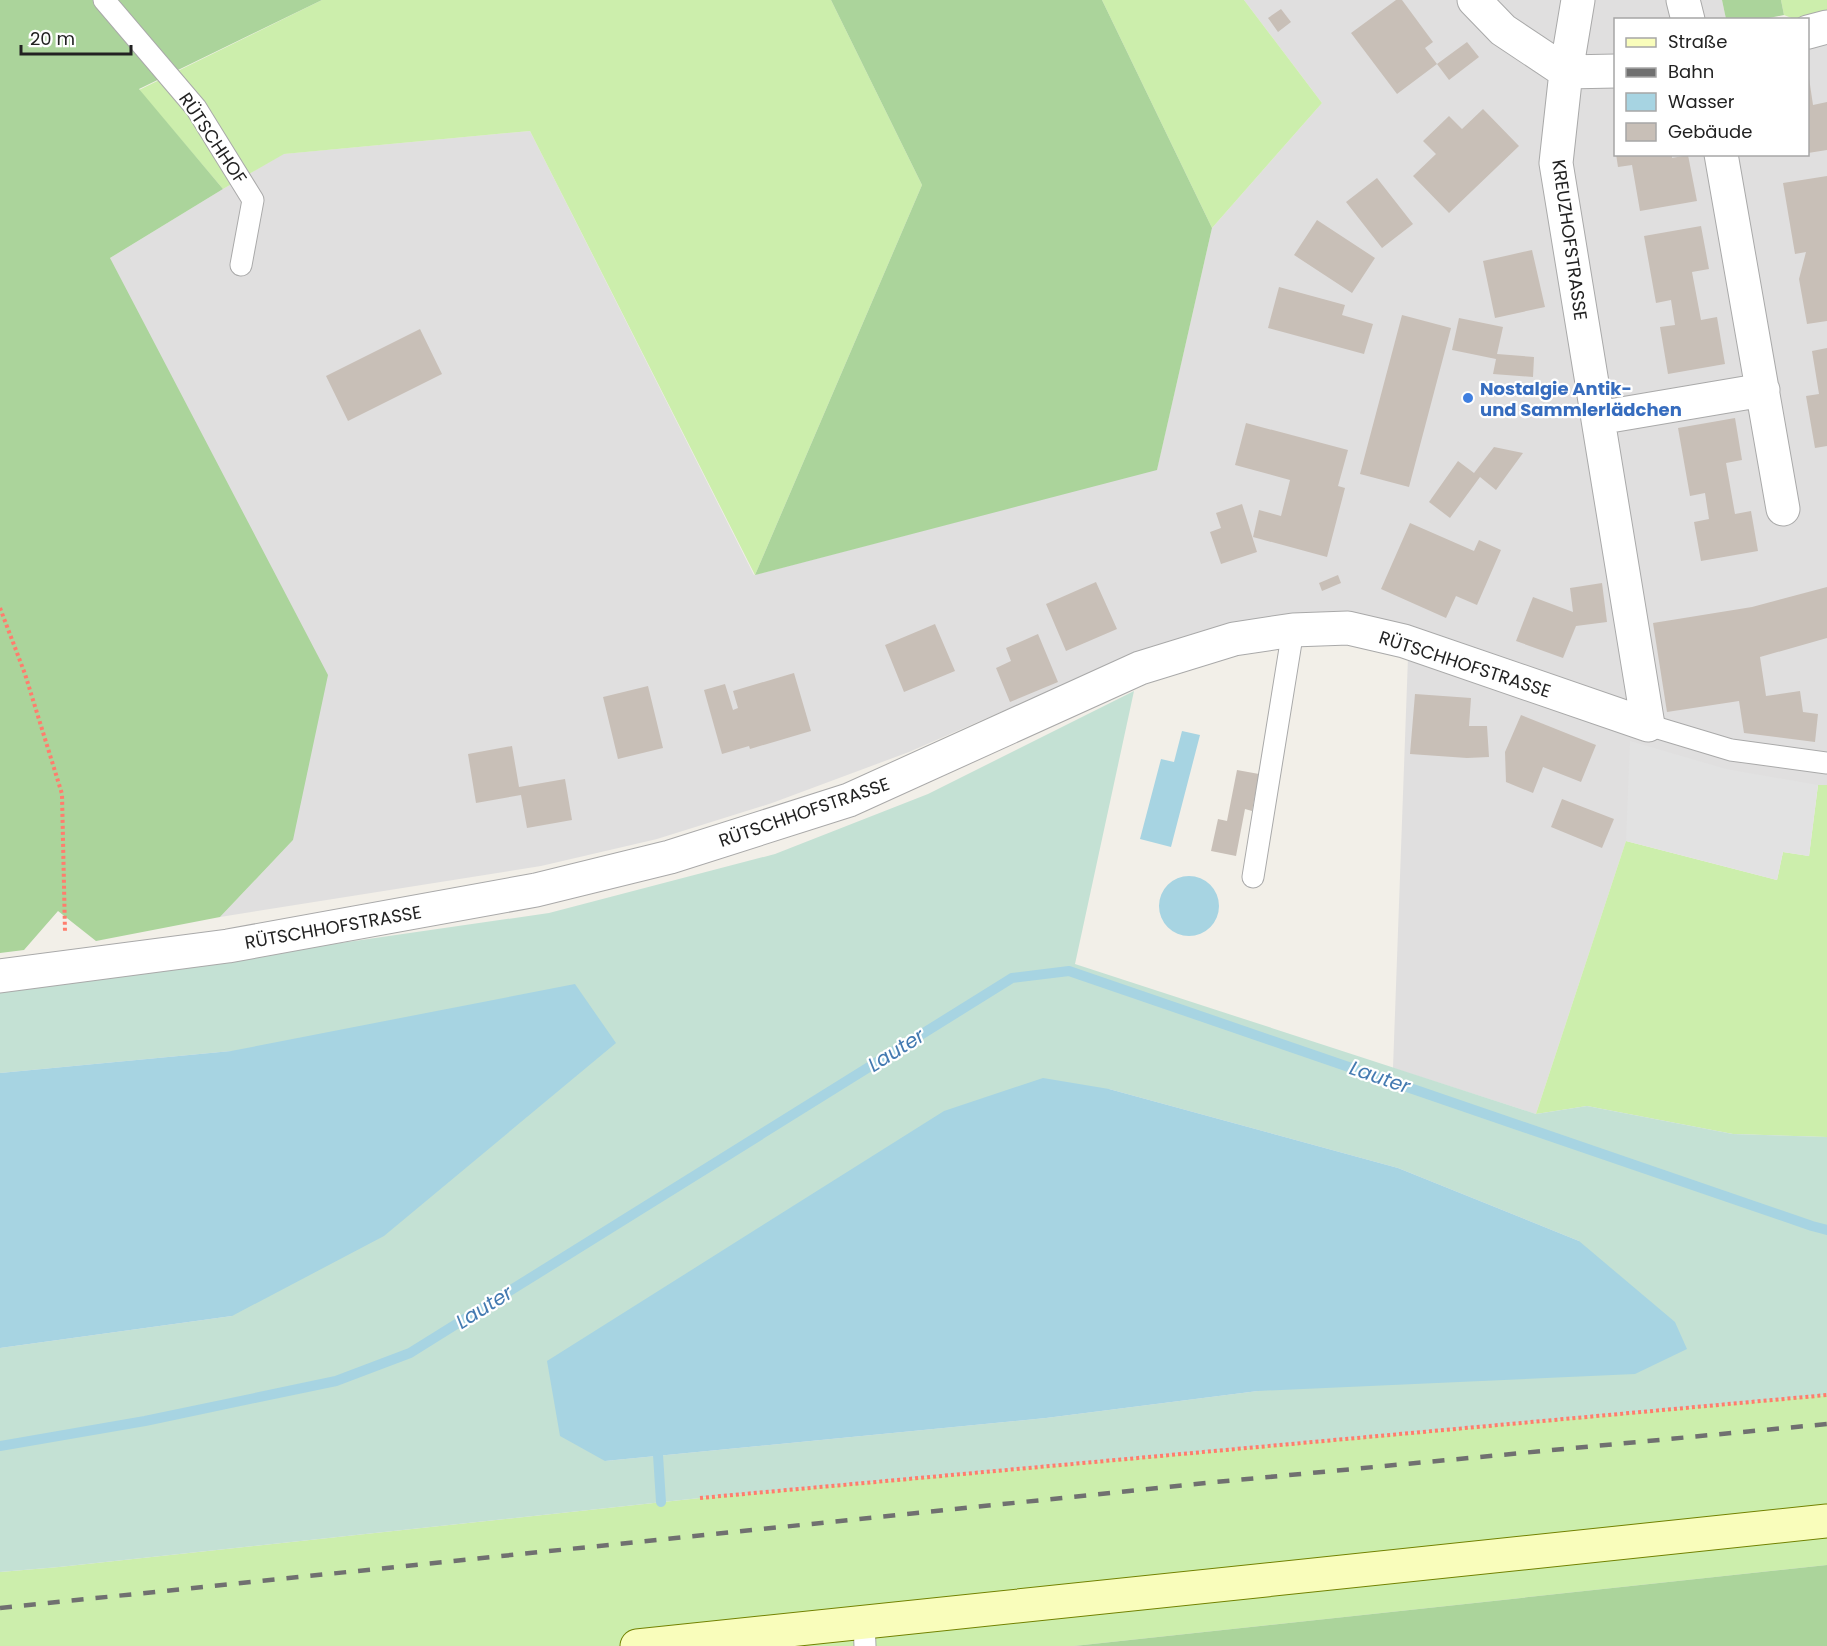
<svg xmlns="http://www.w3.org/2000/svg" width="1827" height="1646" viewBox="0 0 1827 1646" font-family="Poppins,sans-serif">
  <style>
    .residential { fill: #e0dfdf }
    .grass { fill: #cceeac }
    .forest { fill: #abd49b }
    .wetland { fill: #c4e1d4; fill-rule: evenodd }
    .parking { fill: #e2e2e2 }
    .water { fill: #a7d4e2 }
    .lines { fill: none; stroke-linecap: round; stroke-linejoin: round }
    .stream { stroke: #a7d4e2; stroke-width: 10 }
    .building { fill: #c8bfb7 }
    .lane-casing { stroke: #a9a9a9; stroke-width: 23 }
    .street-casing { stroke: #a9a9a9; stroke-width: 35 }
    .secondary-casing { stroke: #728200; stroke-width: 35 }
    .path { stroke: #ff7d6d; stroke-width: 4; stroke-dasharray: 3 3; stroke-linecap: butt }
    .lane { stroke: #fff; stroke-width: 21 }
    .street { stroke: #fff; stroke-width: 33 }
    .secondary { stroke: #f9fdbb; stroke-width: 33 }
    .rail { stroke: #707070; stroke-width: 4.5; stroke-dasharray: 12 12; stroke-linecap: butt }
    .shop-dot { fill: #3f7fe0; stroke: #fff; stroke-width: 2 }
    .labels { text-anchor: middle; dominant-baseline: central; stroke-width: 4.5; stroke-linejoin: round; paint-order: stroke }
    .street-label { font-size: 18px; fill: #222; stroke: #fff }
    .shop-label { font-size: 18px; font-weight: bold; fill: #366cbe; stroke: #fff; text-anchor: start }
    .water-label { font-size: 20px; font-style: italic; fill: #447ab1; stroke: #fff }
  </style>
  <rect width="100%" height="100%" fill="#f2efe8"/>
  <!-- residential -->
  <path class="residential" d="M1244,0H1722L1726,19L1616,20V154H1808V27L1827,37V785H1819L1626,841L1536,1114L1393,1068L1408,657L1415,631L1138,652L909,752L772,803L657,839L541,866L220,917L293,840L110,258L223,189L283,154L530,131L754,575L1157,469L1212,228L1322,103Z"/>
  <!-- grass -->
  <path class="grass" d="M322,0H831L922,185L755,575L530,131L284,154L223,189L139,90Z
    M1102,0H1244L1322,103L1212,228Z
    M1781,0H1827V37L1808,20L1794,19L1784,15Z
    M1818,785H1827V1137L1733,1134L1587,1106L1536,1114L1626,841L1777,880L1783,852L1809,856Z
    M1827,1395V1565L1074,1646H0V1572L59,1567L700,1498Z"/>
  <!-- forest -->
  <path class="forest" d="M0,0H322L139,89L223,189L110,258L328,675L293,840L220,917L96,941L58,911L24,950L0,953Z
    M831,0H1102L1212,228L1157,470L755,575L922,185Z
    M1722,0H1781L1784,15L1764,19H1726Z
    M1827,1565V1646H1074Z"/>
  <!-- wetland -->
  <path class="wetland" d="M1134,691L1075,964L1536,1114L1587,1106L1733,1134L1827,1137V1395L700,1498L59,1567L0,1572V1348L232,1316L231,1051L0,1073V988L229,959L549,913L775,854L928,794ZM1109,1089L1398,1168L1579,1241L1258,1391L1046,1418L605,1461Z"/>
  <!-- parking -->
  <path class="parking" d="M1630,741L1726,769L1818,785L1809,856L1783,852L1777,880L1626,841Z"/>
  <!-- water -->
  <path class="water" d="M1182,731L1200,735L1171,847L1140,839L1161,759L1174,762Z
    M1159 906a30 30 0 1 1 60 0a30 30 0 1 1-60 0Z
    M575,984L616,1043L384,1236L232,1316L0,1348V1073L231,1051Z
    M1043,1078L1109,1089L1398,1168L1579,1241L1675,1322L1687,1349L1635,1374L1258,1391L1046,1418L605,1461L560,1436L547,1361L944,1111Z"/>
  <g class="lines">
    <!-- stream -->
    <path class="stream" d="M0,1446L145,1421L336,1381L410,1353L1012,978L1069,971L1812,1226L1827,1230
      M658,1455L661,1502"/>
  </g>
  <!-- building -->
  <path class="building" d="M1396,0H1402L1433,42L1425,48L1437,64L1397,94L1351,33Z
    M1281,9L1291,22L1278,32L1268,18Z
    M1467,42L1479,57L1449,80L1437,64Z
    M1809,78L1813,105L1827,102V150L1808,153Z
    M1483,109L1519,146L1449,213L1413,176L1436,154L1423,141L1449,116L1462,129Z
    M1616,154H1672V158L1688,155L1697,201L1640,211L1632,165L1618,167Z
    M1827,176V321L1807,324L1799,279L1806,252L1795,254L1783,183Z
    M1377,178L1413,224L1382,248L1346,202Z
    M1317,220L1375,258L1352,293L1294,255Z
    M1701,226L1709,269L1692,272L1701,320L1717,317L1725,364L1668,374L1660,327L1675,325L1671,300L1656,303L1644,236Z
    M1532,250L1545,307L1495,318L1483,261Z
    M1279,287L1345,305L1342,315L1373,324L1364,354L1268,328Z
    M1402,315L1451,328L1409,487L1360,474Z
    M1459,318L1503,327L1497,354L1534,357L1533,377L1493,374L1496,359L1452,350Z
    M420,329L442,374L348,421L326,376Z
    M1827,348V446L1815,448L1806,396L1819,394L1812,351Z
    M1735,418L1742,460L1726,463L1735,514L1751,511L1758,551L1701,561L1694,522L1709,519L1705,493L1690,496L1678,428Z
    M1246,423L1348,450L1338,486L1345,488L1327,557L1253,537L1259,510L1281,516L1290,480L1235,465Z
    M1494,447L1523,453L1496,490L1480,477L1450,518L1429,502L1458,461L1474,473Z
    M1242,504L1257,552L1221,564L1210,532L1221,528L1216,513Z
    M1410,523L1474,551L1479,540L1501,550L1477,605L1456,596L1446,618L1381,589Z
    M1338,575L1341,583L1322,591L1319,583Z
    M1096,582L1117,629L1066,651L1046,604Z
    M1602,583L1607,622L1576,626L1563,658L1516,641L1533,597L1573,612L1570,588Z
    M1827,587V638L1760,657L1766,696L1800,691L1803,712L1818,714L1815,742L1744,733L1739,701L1667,712L1653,623L1752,607Z
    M935,624L955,671L904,692L885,645Z
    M1038,634L1058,682L1010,702L996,668L1011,661L1006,648Z
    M794,673L811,731L750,749L749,746L722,754L704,690L725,684L733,710L738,708L733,691Z
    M648,686L663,748L618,759L603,697Z
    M1415,694L1471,698L1469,726H1487L1489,757L1467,758L1410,754Z
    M1521,715L1596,745L1581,782L1543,767L1533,793L1506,782L1505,752Z
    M512,746L519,787L565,779L572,820L527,828L521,795L476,803L468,754Z
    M1237,770L1259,774L1252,811L1245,809L1236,856L1211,851L1218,819L1227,821Z
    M1562,799L1614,819L1602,848L1551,827Z"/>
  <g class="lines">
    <!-- lane casing -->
    <g class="lane-casing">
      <path id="lane" d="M104,0L196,108L253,200L241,265
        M1648,725L1731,750L1827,763
        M1253,877L1293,630
        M864,1622L865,1646"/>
    </g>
    <!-- street casing -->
    <g class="street-casing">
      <path id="street" d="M1578,0L1566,72L1616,71
        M1683,0L1688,20
        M1808,32L1827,27
        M1721,154L1783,509
        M1598,418L1763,390
        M0,976L228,946L536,890L670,857L849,800L1140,668L1234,639L1293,630L1348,628L1404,641L1648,725L1556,163L1566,72L1503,30L1474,0"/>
    </g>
    <!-- secondary casing -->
    <g class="secondary-casing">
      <path id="secondary" d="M637,1646L1827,1521"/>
    </g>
    <!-- path -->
    <path class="path" d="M0,608L25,674L62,794L65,932
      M700,1498L1827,1395"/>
    <!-- lane -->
    <use href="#lane" class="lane"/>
    <!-- street -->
    <use href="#street" class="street"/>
    <!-- secondary -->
    <use href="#secondary" class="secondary"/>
    <!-- rail -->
    <path class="rail" d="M0,1608L1216,1482L1827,1424"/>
  </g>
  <!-- markers -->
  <circle class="shop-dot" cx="1468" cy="398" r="6"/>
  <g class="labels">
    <!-- street labels -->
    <g class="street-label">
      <text transform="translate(213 138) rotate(56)">RÜTSCHHOF</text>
      <text transform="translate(1570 240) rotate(82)">KREUZHOFSTRASSE</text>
      <text transform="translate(1465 664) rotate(18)">RÜTSCHHOFSTRASSE</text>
      <text transform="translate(804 812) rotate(-19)">RÜTSCHHOFSTRASSE</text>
      <text transform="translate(333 927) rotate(-10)">RÜTSCHHOFSTRASSE</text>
    </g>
    <!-- shop labels -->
    <g class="shop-label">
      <text x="1480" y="388">Nostalgie Antik-<tspan x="1480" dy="21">und Sammlerlädchen</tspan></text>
    </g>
    <!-- water labels -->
    <g class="water-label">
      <text transform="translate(896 1050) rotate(-32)">Lauter</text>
      <text transform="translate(1380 1077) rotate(19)">Lauter</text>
      <text transform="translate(484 1307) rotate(-32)">Lauter</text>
    </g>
  </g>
  <!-- legend -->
  <rect x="1614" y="18" width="195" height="138" fill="#ffffff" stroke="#a7a7a7" stroke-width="1.5"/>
  <rect x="1626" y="38" width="30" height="9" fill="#f9fdbb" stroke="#a7a7a7" stroke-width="1.5"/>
  <text x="1668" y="48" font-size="18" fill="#222222">Straße</text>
  <rect x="1626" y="68" width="30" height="9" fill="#707070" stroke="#a7a7a7" stroke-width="1.5"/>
  <text x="1668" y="78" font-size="18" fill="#222222">Bahn</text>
  <rect x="1626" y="93" width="30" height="18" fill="#a7d4e2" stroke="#a7a7a7" stroke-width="1.5"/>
  <text x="1668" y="108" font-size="18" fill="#222222">Wasser</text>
  <rect x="1626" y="123" width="30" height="18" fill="#c8bfb7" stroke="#a7a7a7" stroke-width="1.5"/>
  <text x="1668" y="138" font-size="18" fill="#222222">Gebäude</text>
  <!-- scale -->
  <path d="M21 45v9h110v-9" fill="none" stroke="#222222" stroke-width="3"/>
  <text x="30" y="45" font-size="18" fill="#222222" stroke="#ffffff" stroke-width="4.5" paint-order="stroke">20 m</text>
</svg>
